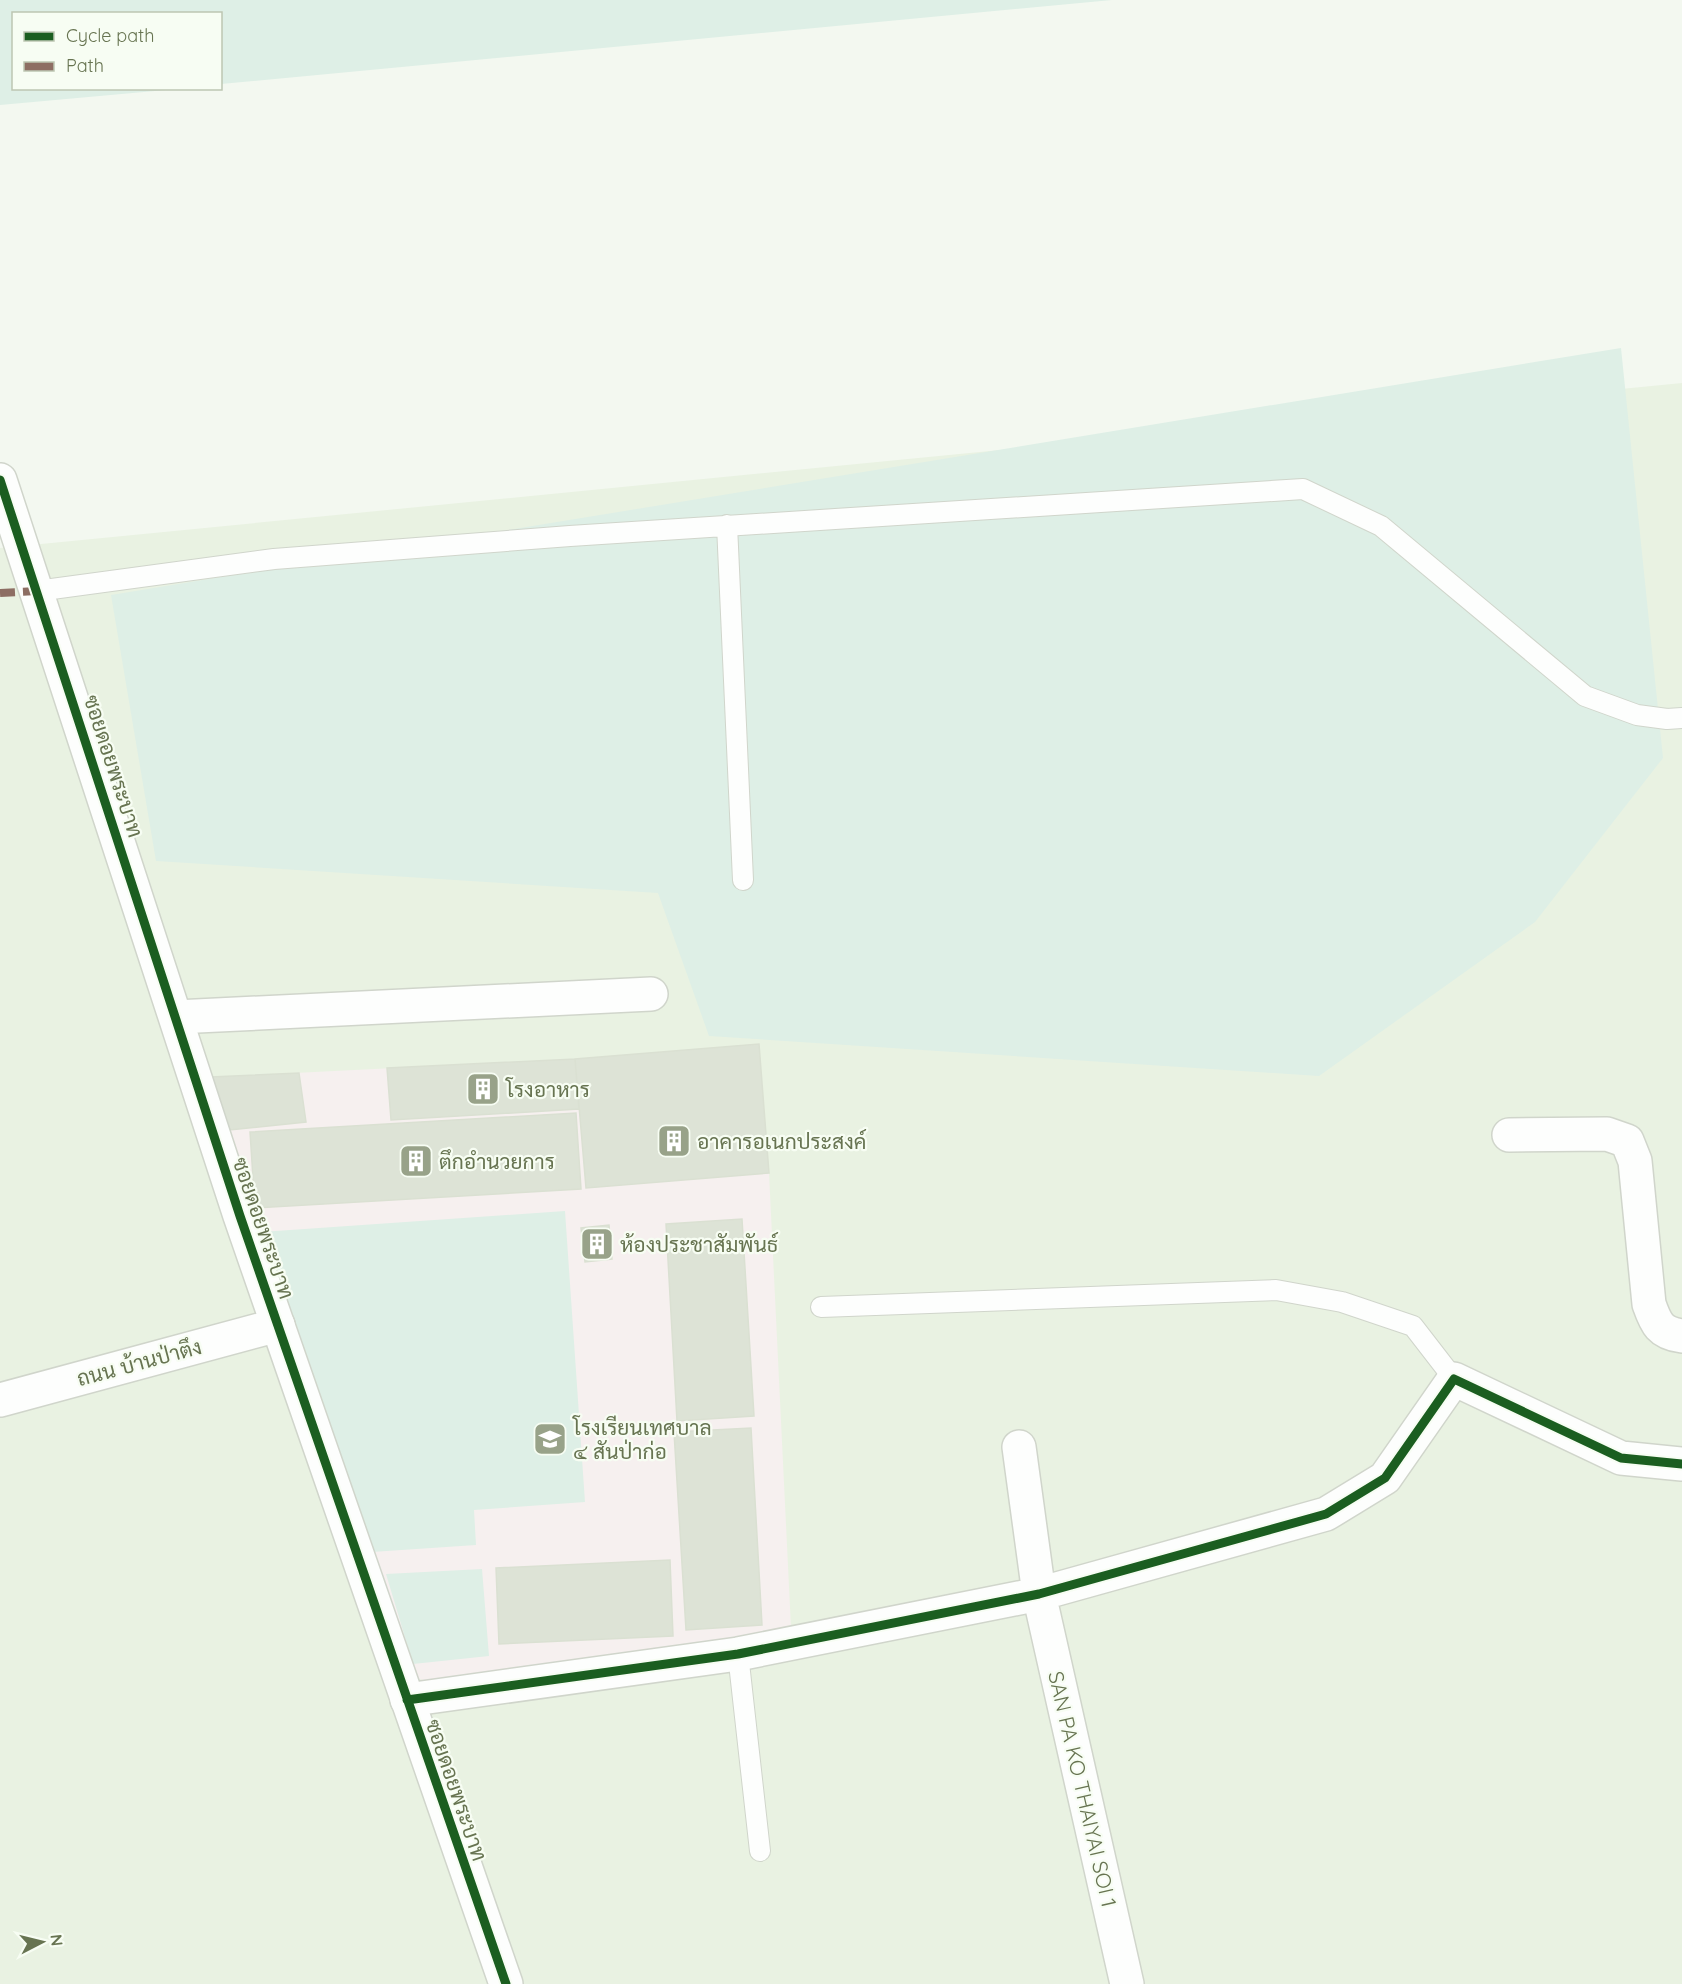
<svg xmlns="http://www.w3.org/2000/svg" width="1682" height="1984" viewBox="0 0 1682 1984" font-family="Quicksand,Sarabun,sans-serif">
  <style>
    .residential { fill: #e9f2e2 }
    .education { fill: #f6f0ef }
    .green { fill: #deefe6 }
    .building { fill: #dde3d6; stroke: #dae0d2; stroke-width: 1.5 }
    .lines { fill: none; stroke-linecap: round; stroke-linejoin: round }
    .service-casing { stroke: #d0d5cb; stroke-width: 22 }
    .minor-casing { stroke: #d0d5cb; stroke-width: 36 }
    .tertiary-casing { stroke: #d0d5cb; stroke-width: 36 }
    .service { stroke: #fdfefd; stroke-width: 20 }
    .minor { stroke: #fdfefd; stroke-width: 33 }
    .tertiary { stroke: #fdfefd; stroke-width: 33 }
    .quiet { stroke: #8d6e63; stroke-width: 8; stroke-dasharray: 15 8; stroke-linecap: butt }
    .cycleway-casing { stroke: #f7fdf3; stroke-width: 13 }
    .cycleway { stroke: #1b5e20; stroke-width: 9 }
    .labels { text-anchor: middle; dominant-baseline: central; stroke-width: 4.5; stroke-linejoin: round; paint-order: stroke }
    .street-label { font-size: 21px; fill: #677451; stroke: #f7fdf3 }
    .poi-label { font-size: 21px; fill: #677451; stroke: #f7fdf3; text-anchor: start }
  </style>
  <rect width="100%" height="100%" fill="#f3f8f0"/>
  <!-- residential -->
  <path class="residential" d="M1682,383V1984H0V548Z"/>
  <!-- education -->
  <path class="education" d="M575,1059L769,1173L791,1628L434,1684L397,1671L196,1078Z"/>
  <!-- green -->
  <path class="green" d="M0,0H1112L221,84L220,14H14V88L177,89L0,105Z
    M1621,348L1663,758L1535,922L1319,1076L709,1036L658,893L156,861L111,595Z
    M565,1211L585,1502L474,1510L476,1545L357,1553L246,1233Z
    M482,1569L489,1656L413,1664L386,1574Z"/>
  <!-- building -->
  <path class="building" d="M759,1044L769,1173L586,1188L575,1059Z
    M575,1059L579,1109L391,1120L387,1068Z
    M299,1073L306,1122L220,1131L211,1077Z
    M576,1113L581,1189L255,1208L250,1132Z
    M742,1219L754,1416L677,1421L666,1224Z
    M609,1225L612,1259L585,1262L581,1228Z
    M751,1428L762,1625L686,1630L674,1432Z
    M670,1560L673,1636L499,1644L496,1568Z"/>
  <g class="lines">
    <!-- service casing -->
    <g class="service-casing">
      <path id="service" d="M727,525L743,880
        M37,591L274,559L570,536L1303,489L1381,526L1585,696L1637,715L1667,719L1682,718
        M821,1307L1276,1290L1342,1302L1413,1326L1454,1379
        M738,1654L760,1851"/>
    </g>
    <!-- minor casing -->
    <g class="minor-casing">
      <path id="minor" d="M176,1017L651,994
        M1509,1135L1607,1134L1627,1141L1635,1161L1649,1304C1656,1324 1660,1333 1682,1336
        M0,1400L278,1325
        M1019,1447L1039,1594L1127,1984
        M407,1700L738,1654L1039,1594L1326,1514L1385,1478L1454,1379L1621,1458L1682,1464"/>
    </g>
    <!-- tertiary casing -->
    <g class="tertiary-casing">
      <path id="tertiary" d="M0,480L240,1216L506,1984"/>
    </g>
    <!-- service -->
    <use href="#service" class="service"/>
    <!-- minor -->
    <use href="#minor" class="minor"/>
    <!-- tertiary -->
    <use href="#tertiary" class="tertiary"/>
    <!-- quiet -->
    <path class="quiet" d="M0,593L37,591"/>
    <!-- cycleway casing -->
    <g class="cycleway-casing">
      <path id="cycleway" d="M0,480L240,1216L506,1984
        M407,1700L738,1654L1039,1594L1326,1514L1385,1478L1454,1379L1621,1458L1682,1464"/>
    </g>
    <!-- cycleway -->
    <use href="#cycleway" class="cycleway"/>
  </g>
  <!-- icons -->
  <defs>
    <g id="building-square" transform="scale(1.725)"><rect x="-9" y="-9" width="18" height="18" rx="4" fill="#98a289" stroke="#f7fdf3"/><path d="M-4-6H4V6H1V3H-1V6H-4ZM-2.5-4.3h1.7v1.8h-1.7ZM.8-4.3h1.7v1.8H.8ZM-2.5-1h1.7V.8h-1.7ZM.8-1h1.7V.8H.8Z" fill="#fff"/></g>
    <g id="school-square" transform="scale(1.725)"><rect x="-9" y="-9" width="18" height="18" rx="4" fill="#98a289" stroke="#f7fdf3"/><path d="M0-5L7-2L0 1L-7-2ZM-4 1L0 2.5L4 1V4Q0 6-4 4Z" fill="#fff"/></g>
  </defs>
  <g fill-rule="evenodd">
    <use href="#building-square" x="483" y="1089"/>
    <use href="#building-square" x="674" y="1141"/>
    <use href="#building-square" x="416" y="1161"/>
    <use href="#building-square" x="597" y="1244"/>
    <use href="#school-square" x="550" y="1439"/>
  </g>
  <g class="labels">
    <!-- street labels -->
    <g class="street-label">
      <text transform="translate(114 766) rotate(72)">ซอยดอยพระบาท</text>
      <text transform="translate(264 1228) rotate(71)">ซอยดอยพระบาท</text>
      <text transform="translate(139 1362) rotate(-15)">ถนน บ้านป่าตึง</text>
      <text transform="translate(1083 1789) rotate(77)">SAN PA KO THAIYAI SOI 1</text>
      <text transform="translate(457 1790) rotate(71)">ซอยดอยพระบาท</text>
    </g>
    <!-- poi labels -->
    <g class="poi-label">
      <text x="506" y="1089">โรงอาหาร</text>
      <text x="697" y="1141">อาคารอเนกประสงค์</text>
      <text x="439" y="1161">ตึกอำนวยการ</text>
      <text x="620" y="1244">ห้องประชาสัมพันธ์</text>
      <text x="573" y="1427">โรงเรียนเทศบาล<tspan x="573" dy="24">๔ สันป่าก่อ</tspan></text>
    </g>
  </g>
  <!-- legend -->
  <rect x="12" y="12" width="210" height="78" fill="#f7fdf3" stroke="#bdc6b2" stroke-width="1.5"/>
  <rect x="24" y="32" width="30" height="9" fill="#1b5e20" stroke="#bdc6b2" stroke-width="1.5"/>
  <text x="66" y="42" font-size="18" fill="#677451">Cycle path</text>
  <rect x="24" y="62" width="30" height="9" fill="#8d6e63" stroke="#bdc6b2" stroke-width="1.5"/>
  <text x="66" y="72" font-size="18" fill="#677451">Path</text>
  <!-- north arrow -->
  <g transform="translate(42 1942) rotate(83)" stroke="#f7fdf3" stroke-width="4.5" paint-order="stroke">
  <path d="M0-4.5L10 22L0 15L-10 22Z" fill="#677451"/>
  <text y="-9" font-size="16" font-weight="bold" text-anchor="middle" fill="#677451">N</text>
  </g>
</svg>
